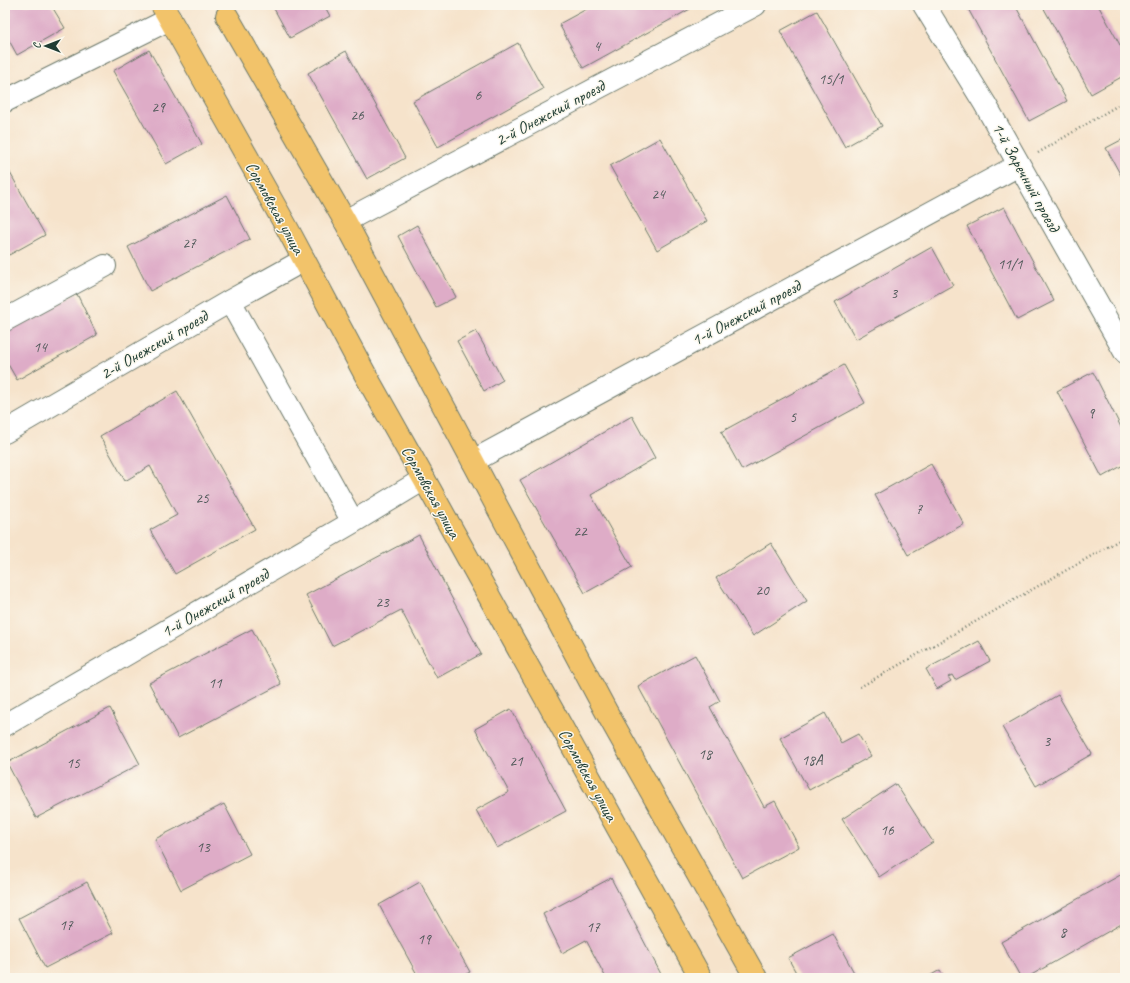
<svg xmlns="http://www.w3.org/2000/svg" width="1130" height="983" viewBox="0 0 1130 983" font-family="Caveat,sans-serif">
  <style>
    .building { fill: #deacc7 }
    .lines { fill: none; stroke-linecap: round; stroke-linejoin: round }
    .minor-casing { stroke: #6a7769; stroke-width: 24 }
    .major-casing { stroke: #6a7769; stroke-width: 24 }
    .highway-casing { stroke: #6a7769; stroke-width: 24 }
    .path { stroke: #6a7769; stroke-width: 2.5; stroke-dasharray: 1 3; stroke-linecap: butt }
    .minor { stroke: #fff; stroke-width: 22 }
    .major { stroke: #f2c36a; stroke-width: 22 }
    .highway { stroke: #f2c36a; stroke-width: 22 }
    .labels { text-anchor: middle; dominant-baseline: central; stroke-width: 3; stroke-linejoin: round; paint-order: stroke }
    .number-label { font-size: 15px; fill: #4f5959 }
    .street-label { font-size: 17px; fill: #1f3d34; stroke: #fbf7ec }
  </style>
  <rect width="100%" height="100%" fill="#fbf7ec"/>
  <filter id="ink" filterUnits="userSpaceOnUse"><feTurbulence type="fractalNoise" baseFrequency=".025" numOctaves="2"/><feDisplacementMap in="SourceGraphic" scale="8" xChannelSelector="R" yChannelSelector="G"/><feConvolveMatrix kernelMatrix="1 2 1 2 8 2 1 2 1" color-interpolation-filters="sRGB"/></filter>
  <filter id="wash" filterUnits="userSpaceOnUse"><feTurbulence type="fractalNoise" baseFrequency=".012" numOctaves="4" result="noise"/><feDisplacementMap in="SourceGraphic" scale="16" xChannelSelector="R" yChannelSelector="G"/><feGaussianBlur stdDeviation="0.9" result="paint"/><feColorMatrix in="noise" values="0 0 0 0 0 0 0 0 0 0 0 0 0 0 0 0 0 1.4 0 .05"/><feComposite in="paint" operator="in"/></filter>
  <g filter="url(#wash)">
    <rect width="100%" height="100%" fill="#f6e3cb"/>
    <g id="blocks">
      <!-- building -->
      <path class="building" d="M5,5H51L65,28L17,55L5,33Z
        M272,5H324L330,16L290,38Z
        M594,5H688L690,9L583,68L559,24Z
        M966,5H1015L1067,101L1029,121Z
        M1042,5H1098L1125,54V75L1091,94Z
        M817,11L882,126L845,147L780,31Z
        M518,43L543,89L438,147L413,101Z
        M149,50L202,144L166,164L113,71Z
        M346,51L405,158L367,179L308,73Z
        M660,138L707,221L657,250L610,166Z
        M1125,138V183L1106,148Z
        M5,164L45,235L9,255L5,248Z
        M227,195L250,239L150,291L128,247Z
        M1004,207L1054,301L1017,320L967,226Z
        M417,225L456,297L436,307L398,236Z
        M932,247L953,285L856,339L835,302Z
        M77,294L97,335L17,380L5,359V331Z
        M476,331L503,380L484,391L457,341Z
        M844,365L865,403L742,470L721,432Z
        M1093,372L1125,435V464L1102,477L1057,391Z
        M177,391L255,529L175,574L150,530L177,515L150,466L125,481L100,436Z
        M632,416L655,458L591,495L632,567L585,593L520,480Z
        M931,464L964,524L908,555L875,495Z
        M419,535L481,654L437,678L401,610L332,646L306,595Z
        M771,543L807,601L753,636L716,578Z
        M252,629L281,684L178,738L149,683Z
        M979,641L990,661L955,680L952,675L948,677L951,681L937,689L926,669Z
        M695,655L720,701L710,707L764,807L775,801L799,847L742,878L638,686Z
        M1058,695L1092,754L1036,786L1002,727Z
        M110,708L140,764L36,818L7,763Z
        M511,709L566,811L497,848L476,810L509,792L475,729Z
        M825,713L841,743L858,734L871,756L809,790L780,738Z
        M896,784L933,842L879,877L842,819Z
        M224,804L250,854L181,890L155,839Z
        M1124,873L1125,922L1026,978H1021L1001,942Z
        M611,878L663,978H606L586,940L562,953L543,914Z
        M87,882L113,933L45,968L19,918Z
        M420,882L470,972L459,978H419L379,905Z
        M833,934L857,978H799L788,958Z
        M940,970L945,978H926Z"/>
    </g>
  </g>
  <g filter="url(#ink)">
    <use href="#blocks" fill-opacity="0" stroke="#6a7769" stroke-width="1"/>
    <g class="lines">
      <!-- minor casing -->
      <g class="minor-casing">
        <path id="minor" d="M924,5L985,104L1125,352
          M5,101L170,19
          M345,221L755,5
          M230,301L353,522
          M5,320L105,266
          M5,432L230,301L304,260
          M473,461L1019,165
          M5,725L353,522L424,479"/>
      </g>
      <!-- major casing -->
      <g class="major-casing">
        <path id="major" d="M162,5L286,226L365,374L424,479L701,978"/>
      </g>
      <!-- highway casing -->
      <g class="highway-casing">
        <path id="highway" d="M227,16L345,221L607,713L756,978"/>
      </g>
      <!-- path -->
      <path class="path" d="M1038,153L1125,101
        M860,687L1125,537"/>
      <!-- minor -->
      <use href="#minor" class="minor"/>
      <!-- major -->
      <use href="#major" class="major"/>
      <!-- highway -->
      <use href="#highway" class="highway"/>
    </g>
  </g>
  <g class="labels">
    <!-- number labels -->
    <g class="number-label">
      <text x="597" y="46">4</text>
      <text x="831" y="79">15/1</text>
      <text x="478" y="95">6</text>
      <text x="158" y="107">29</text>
      <text x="357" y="115">26</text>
      <text x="658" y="194">24</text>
      <text x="189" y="243">27</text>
      <text x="1010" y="264">11/1</text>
      <text x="894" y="293">3</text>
      <text x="40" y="347">14</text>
      <text x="1091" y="413">9</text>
      <text x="793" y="417">5</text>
      <text x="202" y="498">25</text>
      <text x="919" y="509">7</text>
      <text x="580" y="531">22</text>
      <text x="762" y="590">20</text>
      <text x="382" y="602">23</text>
      <text x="215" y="683">11</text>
      <text x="1047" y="741">3</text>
      <text x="705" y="754">18</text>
      <text x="812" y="760">18А</text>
      <text x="516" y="761">21</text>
      <text x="73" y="763">15</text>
      <text x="887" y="830">16</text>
      <text x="203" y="847">13</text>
      <text x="66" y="925">17</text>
      <text x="593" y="927">17</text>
      <text x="1063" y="932">8</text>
      <text x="424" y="939">19</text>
    </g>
    <!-- street labels -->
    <g class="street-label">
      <text transform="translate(550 113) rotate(-28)">2-й Онежский проезд</text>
      <text transform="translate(1026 177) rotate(61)">1-й Заречный проезд</text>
      <text transform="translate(275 208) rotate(61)">Сормовская улица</text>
      <text transform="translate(746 313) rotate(-28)">1-й Онежский проезд</text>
      <text transform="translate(154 345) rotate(-30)">2-й Онежский проезд</text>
      <text transform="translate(431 492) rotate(61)">Сормовская улица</text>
      <text transform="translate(215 603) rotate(-30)">1-й Онежский проезд</text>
      <text transform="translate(588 775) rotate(61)">Сормовская улица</text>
    </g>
  </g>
  <!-- margin -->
  <rect width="1130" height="983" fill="none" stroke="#fbf7ec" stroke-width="20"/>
  <!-- north arrow -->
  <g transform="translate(46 46) rotate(270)" stroke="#fbf7ec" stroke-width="3" paint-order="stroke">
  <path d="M0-3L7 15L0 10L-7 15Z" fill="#1f3d34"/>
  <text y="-6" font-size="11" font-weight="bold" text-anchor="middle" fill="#1f3d34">С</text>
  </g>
</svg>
